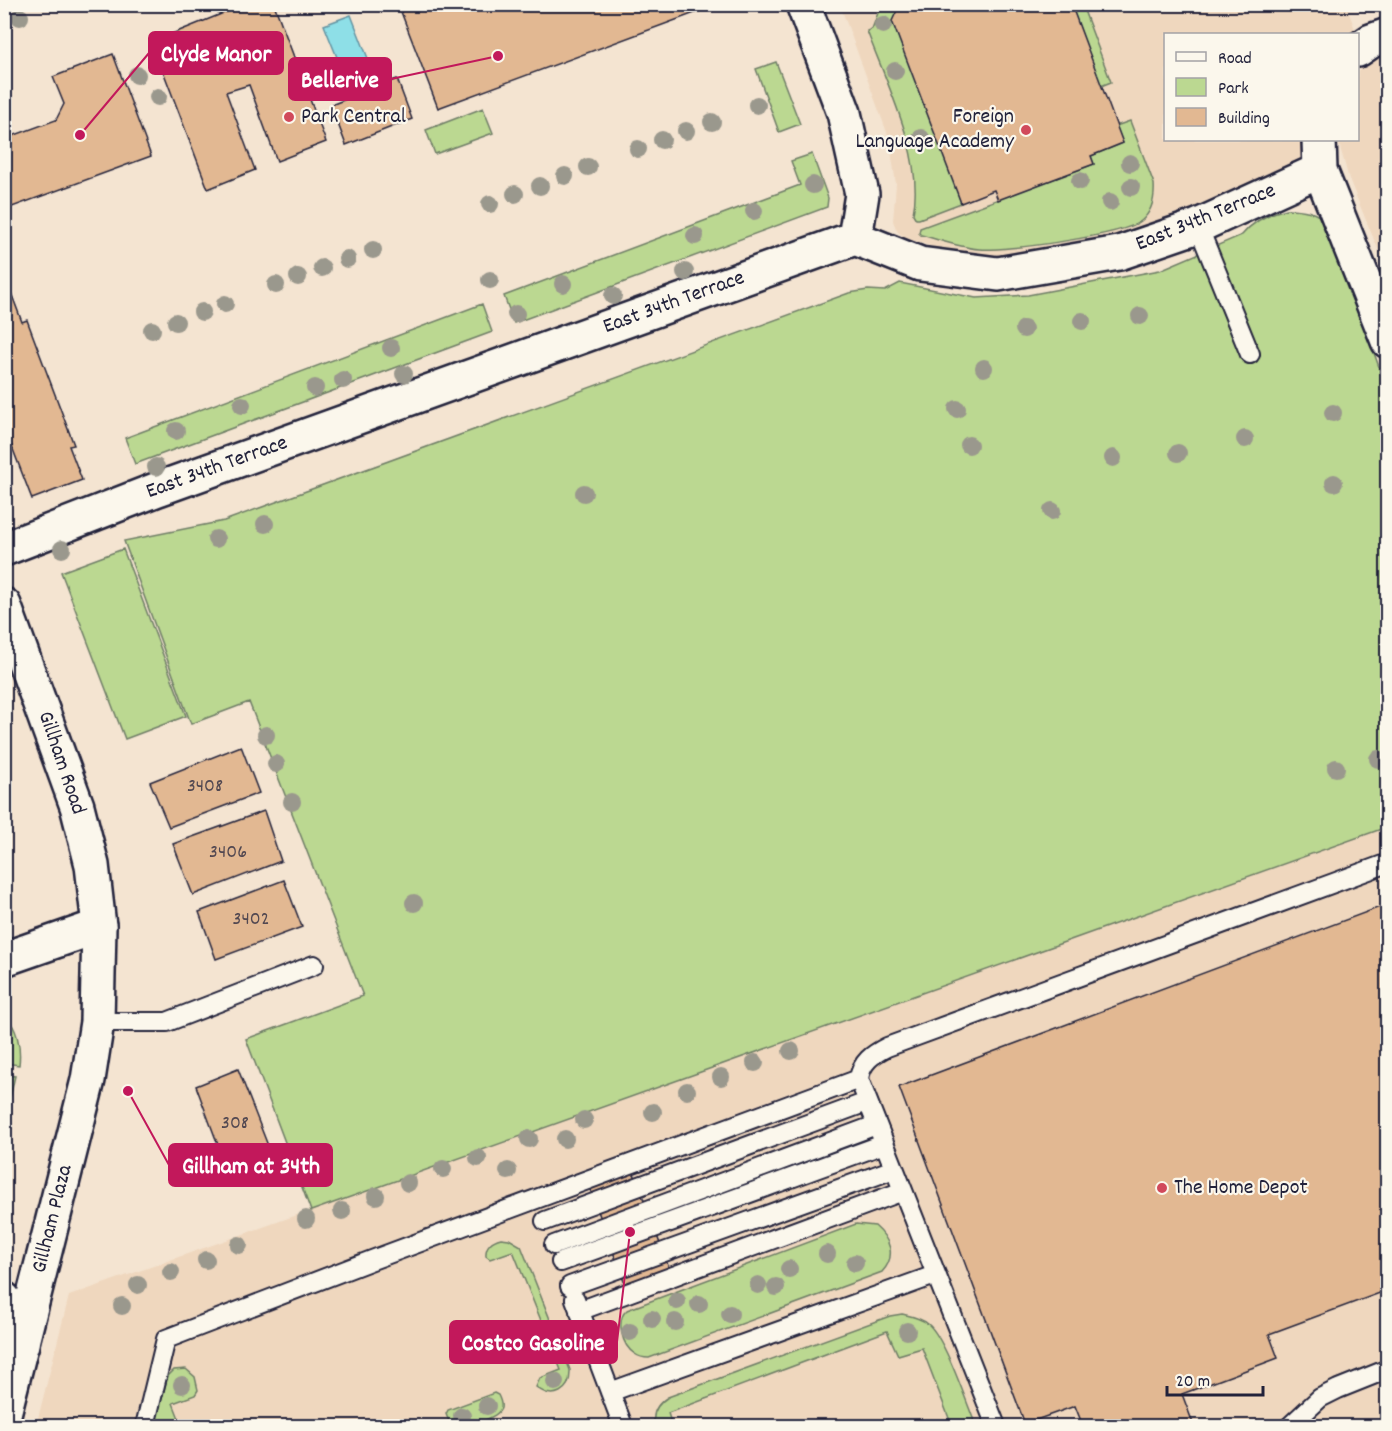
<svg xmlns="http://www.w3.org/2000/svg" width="1392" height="1431" viewBox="0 0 1392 1431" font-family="Dekko,sans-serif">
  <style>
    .built { fill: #efd7be }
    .green { fill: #bbd891; stroke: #6e7d66; stroke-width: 1.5 }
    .water { fill: #8edfe7; stroke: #6393a2; stroke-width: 1.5 }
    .building { fill: #e2b892; stroke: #22223b; stroke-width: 1.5 }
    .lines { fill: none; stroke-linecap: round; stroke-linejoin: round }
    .lane-casing { stroke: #22223b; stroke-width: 22 }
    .street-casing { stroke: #22223b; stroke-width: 38 }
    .secondary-casing { stroke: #22223b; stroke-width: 38 }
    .lane { stroke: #fbf7ec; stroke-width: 18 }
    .street { stroke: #fbf7ec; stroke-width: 33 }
    .secondary { stroke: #fbf7ec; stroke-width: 33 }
    .tree { fill: #9a988d }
    .poi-dot { fill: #d1495b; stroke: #fbf7ec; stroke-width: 2 }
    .labels { text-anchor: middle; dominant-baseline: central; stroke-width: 4.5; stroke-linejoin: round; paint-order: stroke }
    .number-label { font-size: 20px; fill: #524851 }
    .poi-label { font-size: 22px; fill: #22223b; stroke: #fbf7ec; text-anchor: start }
    .street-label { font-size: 22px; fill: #22223b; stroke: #fbf7ec }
    .leader { fill: none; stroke: #c2185b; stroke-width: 2 }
    .callout-dot { fill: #c2185b; stroke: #fbf7ec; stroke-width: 2 }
    .callout { fill: #c2185b; stroke: #c2185b; stroke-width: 2 }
    .callout-label { font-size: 24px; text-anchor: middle; font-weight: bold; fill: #fff }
  </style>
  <rect width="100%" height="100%" fill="#f4e4d1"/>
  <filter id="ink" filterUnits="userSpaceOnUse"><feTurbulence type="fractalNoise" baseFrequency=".0167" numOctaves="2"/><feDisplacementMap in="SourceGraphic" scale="12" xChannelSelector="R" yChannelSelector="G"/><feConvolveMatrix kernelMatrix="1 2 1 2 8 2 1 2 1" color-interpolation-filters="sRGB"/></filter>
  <g filter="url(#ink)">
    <!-- built -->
    <path class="built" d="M840,5H1346L1356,32L1353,34H1166V140H1307L1303,159L1271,181L1118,241L992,259L949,252L905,238L897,231L893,221L896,184L889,138Z
      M1387,54V271L1349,179L1338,140H1358V71L1368,62Z
      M1387,827V1426H36L69,1296Z"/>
    <!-- green -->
    <path class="green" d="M881,5H900L961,203L919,219H916L913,214C925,159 886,82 867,31L872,29Z
      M1071,5H1082L1111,82L1101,86Z
      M776,62L800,124L779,132L756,69Z
      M483,108L493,133L435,154L426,130Z
      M1130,121L1154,184C1155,199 1152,212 1141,221C1124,235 1003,252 979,249C959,247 940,240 921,235L919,233L920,228L1094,164L1091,156L1123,143L1116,126Z
      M812,154L828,198L827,207L514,323L504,296L800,185L791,161Z
      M1287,209C1302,209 1317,211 1327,223L1387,389V827L311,1211L246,1039L363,996L249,702L191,724L124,541L224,521L849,293L868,290L885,291L900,283L976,298L1028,295L1160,270L1242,235C1254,220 1269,213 1287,209Z
      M482,304L492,332L135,464L125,438Z
      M123,549L186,716L125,739L61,572Z
      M5,1017C18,1027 21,1048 19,1065L5,1063Z
      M5,1075L15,1076L5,1120L4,1075Z
      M856,1224L875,1226C890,1239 897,1256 882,1272L649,1358C644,1358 639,1357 635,1354C622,1346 615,1320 627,1310Z
      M501,1238L509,1239L521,1246L570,1370C571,1392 553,1401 536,1387L540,1378L561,1370L513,1251L490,1259L486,1256C485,1246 492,1240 501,1238Z
      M902,1314C911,1316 921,1318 928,1324C945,1338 967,1404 976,1426H952L922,1348L898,1355L887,1331L668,1413L672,1426H655C651,1413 657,1404 668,1397L890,1316Z
      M186,1369L195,1377L198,1390L195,1395L173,1403L182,1426H154L168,1376L174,1370Z
      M494,1393L498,1395C500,1399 502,1403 501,1408C498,1418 463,1430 454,1426C449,1424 448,1419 446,1414L448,1410Z"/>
    <!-- water -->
    <path class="water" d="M351,15L371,66L345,77L324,25Z"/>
    <!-- building -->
    <path class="building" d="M246,4H274L326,142L277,161L249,85L226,92L255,170L208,189L152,42Z
      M398,4H719L438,108Z
      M900,4H1071L1123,143L1091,156L1094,164L998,200L994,190L961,203L892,21Z
      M113,54L151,156L4,210V139L56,120L64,104L53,77Z
      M397,79L412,119L346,145L331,105Z
      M10,290L22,322L27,320L74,445L69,446L82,480L32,499L4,426V293Z
      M241,746L259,793L169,827L150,782Z
      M264,811L281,861L193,895L173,844Z
      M284,880L302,927L216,959L199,912Z
      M1388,904V1290L1269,1334L1278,1358L1182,1394L1194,1426H1083L1075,1406L1025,1424L899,1087Z
      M238,1069L274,1161L230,1177L196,1086Z
      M628,1157L673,1279L629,1295L584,1173Z"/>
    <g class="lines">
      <!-- lane casing -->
      <g class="lane-casing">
        <path id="lane" d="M1198,226L1250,354
          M97,1022H167L314,965
          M545,1221L867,1102
          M554,1245L876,1125
          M561,1262L884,1144
          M570,1286L894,1169
          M575,1299L623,1426
          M579,1311L903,1191
          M610,1392L935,1275
          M145,1426L166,1339L372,1260L859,1079
          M996,1426L859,1079C861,1062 873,1054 887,1047L1388,863
          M1290,1426L1320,1398L1338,1389L1388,1369"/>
      </g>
      <!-- street casing -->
      <g class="street-casing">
        <path id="street" d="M803,4L844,113L862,194L855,238
          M1358,50L1371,41L1388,35
          M1319,140L1320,170L1388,341
          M4,549L158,489L855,238L920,264L998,274L1119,253L1198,226L1320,170
          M4,959L99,926
          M4,1299L22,1344"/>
      </g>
      <!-- secondary casing -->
      <g class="secondary-casing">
        <path id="secondary" d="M4,605L77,806L92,865L99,926L97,1022L88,1080L4,1414"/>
      </g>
      <!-- lane -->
      <use href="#lane" class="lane"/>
      <!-- street -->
      <use href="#street" class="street"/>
      <!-- secondary -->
      <use href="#secondary" class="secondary"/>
    </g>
    <!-- trees -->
    <g class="tree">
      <circle cx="20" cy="17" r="9"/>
      <circle cx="883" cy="25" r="9"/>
      <circle cx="895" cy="71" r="9"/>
      <circle cx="137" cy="75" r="9"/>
      <circle cx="158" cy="97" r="9"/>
      <circle cx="757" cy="105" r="9"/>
      <circle cx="712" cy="122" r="9"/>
      <circle cx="686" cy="131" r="9"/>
      <circle cx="921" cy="138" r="9"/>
      <circle cx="662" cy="140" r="9"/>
      <circle cx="638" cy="149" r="9"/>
      <circle cx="1130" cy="163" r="9"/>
      <circle cx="588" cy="167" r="9"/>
      <circle cx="565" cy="176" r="9"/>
      <circle cx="1080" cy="181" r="9"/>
      <circle cx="813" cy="185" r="9"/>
      <circle cx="540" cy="186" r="9"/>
      <circle cx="1131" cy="187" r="9"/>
      <circle cx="515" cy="194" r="9"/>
      <circle cx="1110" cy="202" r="9"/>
      <circle cx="490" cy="204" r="9"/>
      <circle cx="754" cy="211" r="9"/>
      <circle cx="695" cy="236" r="9"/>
      <circle cx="373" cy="250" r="9"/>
      <circle cx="347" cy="259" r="9"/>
      <circle cx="322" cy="268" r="9"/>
      <circle cx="685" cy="272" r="9"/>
      <circle cx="298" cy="277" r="9"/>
      <circle cx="490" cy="280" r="9"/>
      <circle cx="563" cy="284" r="9"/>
      <circle cx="276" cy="285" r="9"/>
      <circle cx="613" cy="296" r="9"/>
      <circle cx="225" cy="304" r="9"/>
      <circle cx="202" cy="312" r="9"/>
      <circle cx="516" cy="314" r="9"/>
      <circle cx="1140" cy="316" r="9"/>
      <circle cx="1082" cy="321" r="9"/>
      <circle cx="176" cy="322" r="9"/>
      <circle cx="1024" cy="329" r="9"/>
      <circle cx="152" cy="330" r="9"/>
      <circle cx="391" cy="348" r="9"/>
      <circle cx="984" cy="368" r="9"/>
      <circle cx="404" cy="374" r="9"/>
      <circle cx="343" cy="380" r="9"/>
      <circle cx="315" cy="388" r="9"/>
      <circle cx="242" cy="405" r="9"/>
      <circle cx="957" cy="409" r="9"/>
      <circle cx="1333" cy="413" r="9"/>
      <circle cx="176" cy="431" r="9"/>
      <circle cx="1245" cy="439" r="9"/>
      <circle cx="969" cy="445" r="9"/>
      <circle cx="1178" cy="453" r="9"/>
      <circle cx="1113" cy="458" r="9"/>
      <circle cx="156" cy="467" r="9"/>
      <circle cx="1334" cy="483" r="9"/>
      <circle cx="584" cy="493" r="9"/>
      <circle cx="1052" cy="511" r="9"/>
      <circle cx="265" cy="524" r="9"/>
      <circle cx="216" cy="539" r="9"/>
      <circle cx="62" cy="549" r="9"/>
      <circle cx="266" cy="735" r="9"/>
      <circle cx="1378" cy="759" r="9"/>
      <circle cx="276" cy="764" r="9"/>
      <circle cx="1336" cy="768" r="9"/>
      <circle cx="292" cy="802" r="9"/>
      <circle cx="414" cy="903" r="9"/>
      <circle cx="791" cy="1051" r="9"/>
      <circle cx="755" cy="1063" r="9"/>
      <circle cx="721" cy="1077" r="9"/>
      <circle cx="687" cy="1091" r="9"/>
      <circle cx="653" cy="1112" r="9"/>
      <circle cx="584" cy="1120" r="9"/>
      <circle cx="529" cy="1139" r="9"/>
      <circle cx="565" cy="1139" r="9"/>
      <circle cx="478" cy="1158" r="9"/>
      <circle cx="443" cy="1169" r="9"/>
      <circle cx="508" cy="1171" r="9"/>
      <circle cx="408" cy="1183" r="9"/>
      <circle cx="376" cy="1196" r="9"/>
      <circle cx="342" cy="1211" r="9"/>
      <circle cx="306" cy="1219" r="9"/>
      <circle cx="239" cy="1245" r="9"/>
      <circle cx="827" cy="1254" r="9"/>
      <circle cx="206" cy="1260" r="9"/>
      <circle cx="855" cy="1263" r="9"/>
      <circle cx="789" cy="1269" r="9"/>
      <circle cx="171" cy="1272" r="9"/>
      <circle cx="138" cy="1285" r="9"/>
      <circle cx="758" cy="1285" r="9"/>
      <circle cx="776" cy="1287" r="9"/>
      <circle cx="677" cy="1301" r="9"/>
      <circle cx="699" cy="1304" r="9"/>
      <circle cx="122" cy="1306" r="9"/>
      <circle cx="730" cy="1314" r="9"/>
      <circle cx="652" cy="1319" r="9"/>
      <circle cx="675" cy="1322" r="9"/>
      <circle cx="907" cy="1331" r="9"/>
      <circle cx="630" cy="1332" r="9"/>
      <circle cx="555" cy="1382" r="9"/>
      <circle cx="182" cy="1385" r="9"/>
      <circle cx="487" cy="1406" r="9"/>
      <circle cx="462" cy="1416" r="9"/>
    </g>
  </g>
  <!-- markers -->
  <g class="poi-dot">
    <circle cx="289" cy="117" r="6"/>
    <circle cx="1026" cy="130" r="6"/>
    <circle cx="1162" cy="1188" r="6"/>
  </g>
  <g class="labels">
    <!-- number labels -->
    <g class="number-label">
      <text x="205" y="787">3408</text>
      <text x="228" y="853">3406</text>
      <text x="251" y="920">3402</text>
      <text x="235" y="1124">308</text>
    </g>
    <!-- poi labels -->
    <g class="poi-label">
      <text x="301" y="117">Park Central</text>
      <text x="1014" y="117" text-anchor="end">Foreign<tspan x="1014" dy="25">Language Academy</tspan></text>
      <text x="1174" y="1188">The Home Depot</text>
    </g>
    <!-- street labels -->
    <g class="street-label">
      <text transform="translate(1206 218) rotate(-22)">East 34th Terrace</text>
      <text transform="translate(674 303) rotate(-20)">East 34th Terrace</text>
      <text transform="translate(217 468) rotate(-20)">East 34th Terrace</text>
      <text transform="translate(61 763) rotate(71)">Gillham Road</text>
      <text transform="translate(53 1219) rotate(-76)">Gillham Plaza</text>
    </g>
  </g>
  <!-- callouts -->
  <path class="leader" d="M80 135L149 53M498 56L391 79M128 1091L169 1165M630 1232L617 1342"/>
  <g class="callout-dot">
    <circle cx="80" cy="135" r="6"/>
    <circle cx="498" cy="56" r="6"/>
    <circle cx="128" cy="1091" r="6"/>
    <circle cx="630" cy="1232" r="6"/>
  </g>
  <g class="callout">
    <rect x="149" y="32" width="134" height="42" rx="6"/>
    <rect x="289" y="58" width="102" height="42" rx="6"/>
    <rect x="169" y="1144" width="163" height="42" rx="6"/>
    <rect x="450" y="1321" width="167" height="42" rx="6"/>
  </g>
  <g class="callout-label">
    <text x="216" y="61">Clyde Manor</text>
    <text x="340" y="87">Bellerive</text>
    <text x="251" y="1173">Gillham at 34th</text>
    <text x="533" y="1350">Costco Gasoline</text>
  </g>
  <!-- margin -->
  <rect width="1392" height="1431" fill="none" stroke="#fbf7ec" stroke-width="24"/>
  <rect x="12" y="12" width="1368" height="1407" fill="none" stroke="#22223b" stroke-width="2" filter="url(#ink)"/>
  <!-- legend -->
  <rect x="1164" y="33" width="195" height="108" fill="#fbf7ec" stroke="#a4a2a5" stroke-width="1.5"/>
  <rect x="1176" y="52" width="30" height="9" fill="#fbf7ec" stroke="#a4a2a5" stroke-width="1.5"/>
  <text x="1218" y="63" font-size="18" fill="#22223b">Road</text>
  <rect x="1176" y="78" width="30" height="18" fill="#bbd891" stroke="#a4a2a5" stroke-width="1.5"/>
  <text x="1218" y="93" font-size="18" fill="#22223b">Park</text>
  <rect x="1176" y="108" width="30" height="18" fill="#e2b892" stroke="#a4a2a5" stroke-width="1.5"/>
  <text x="1218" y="123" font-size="18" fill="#22223b">Building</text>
  <!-- scale -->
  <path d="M1167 1386v9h96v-9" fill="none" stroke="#22223b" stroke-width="3"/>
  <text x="1176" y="1386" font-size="18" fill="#22223b" stroke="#fbf7ec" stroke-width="4.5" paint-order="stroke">20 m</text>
</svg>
